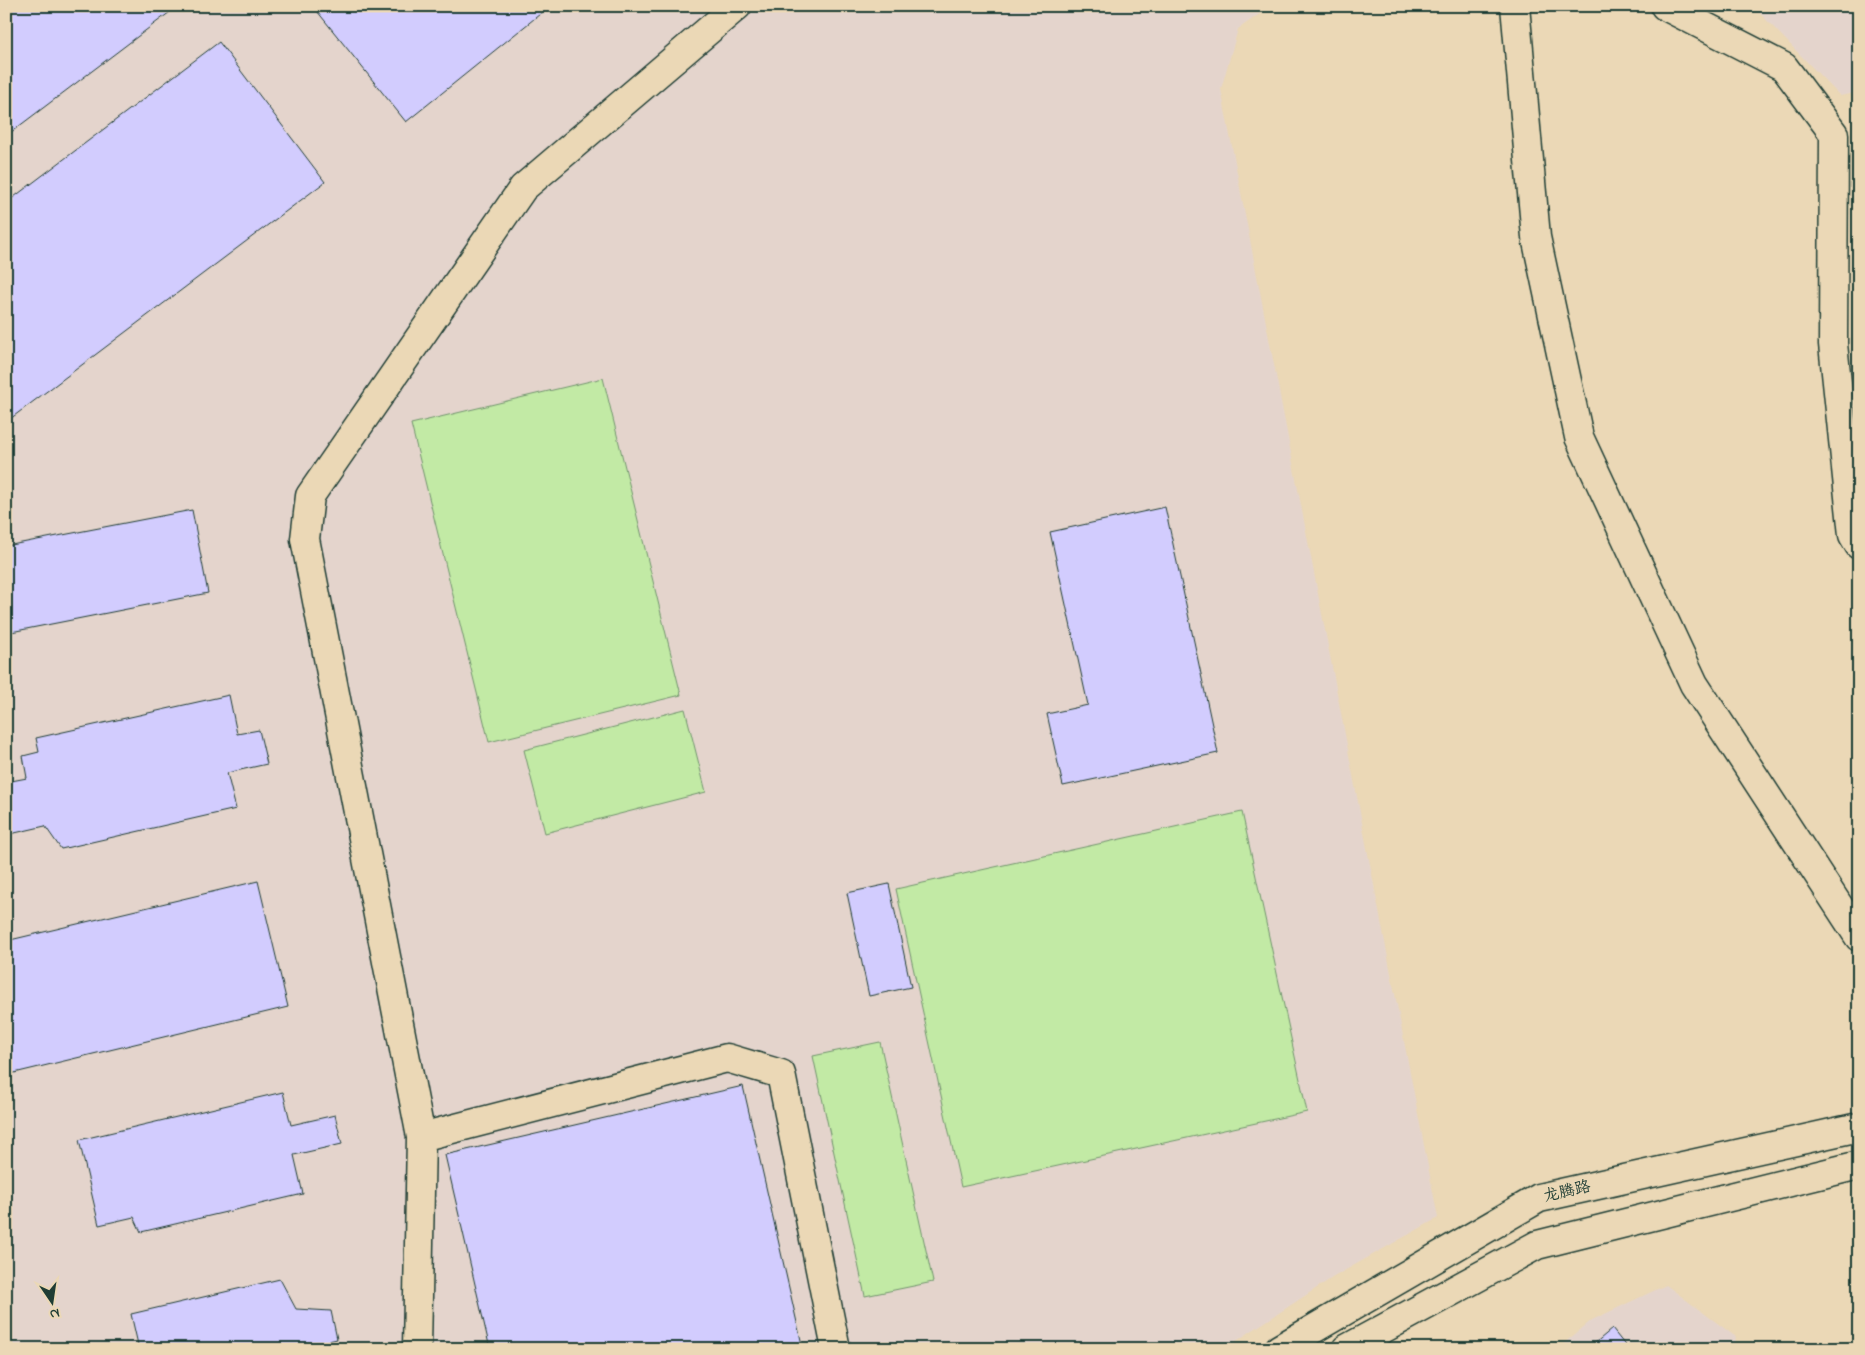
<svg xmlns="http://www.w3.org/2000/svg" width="1865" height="1355" viewBox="0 0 1865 1355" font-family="'Indie Flower','LXGW WenKai TC',sans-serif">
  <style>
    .built { fill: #e4d4cc }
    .green { fill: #c2eaa5; stroke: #70946c }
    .building { fill: #d2ccfe; stroke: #1f3d34 }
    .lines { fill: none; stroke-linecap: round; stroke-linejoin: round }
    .minor-casing { stroke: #1f3d34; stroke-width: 31 }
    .minor { stroke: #ebd8b6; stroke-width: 28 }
    .labels { text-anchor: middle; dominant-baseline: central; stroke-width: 4.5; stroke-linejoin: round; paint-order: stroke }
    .street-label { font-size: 16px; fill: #1f3d34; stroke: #ebd8b6 }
  </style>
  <rect width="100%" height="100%" fill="#ebd8b6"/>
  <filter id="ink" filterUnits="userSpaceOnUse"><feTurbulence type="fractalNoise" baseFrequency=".02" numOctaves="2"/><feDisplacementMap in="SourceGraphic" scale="10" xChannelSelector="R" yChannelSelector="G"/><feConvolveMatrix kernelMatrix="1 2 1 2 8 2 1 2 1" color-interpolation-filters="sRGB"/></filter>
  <g filter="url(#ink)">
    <!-- built -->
    <path class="built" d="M6,6H1271L1238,29L1221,89L1438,1218L1335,1276L1224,1349H6Z
      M1753,6H1859V92L1840,96Z
      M1666,1285L1736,1337L1733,1349H1557L1592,1320Z"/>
    <!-- green -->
    <path class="green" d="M603,378L681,695L489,742L411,424Z
      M685,709L706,792L545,833L524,750Z
      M1242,812L1307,1112L961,1187L896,889Z
      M880,1042L933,1282L865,1296L813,1056Z"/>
    <!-- building -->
    <path class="building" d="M6,6H171L174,9L6,136Z
      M313,6H550L406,122Z
      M219,42L325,182L6,422V203Z
      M1165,507L1218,753L1063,786L1047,714L1088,705L1050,532Z
      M192,510L208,593L6,633V546Z
      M229,695L237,734L259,730L267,764L227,773L236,809L61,849L45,826L6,835V782L27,778L23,756L39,752L36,738Z
      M258,881L288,1007L6,1075V941Z
      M889,884L911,987L869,996L847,893Z
      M743,1086L803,1349H490L445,1155Z
      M283,1092L291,1125L335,1115L342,1144L294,1155L303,1194L141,1232L134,1217L99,1225L79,1140Z
      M280,1279L296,1309L331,1311L337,1339L295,1349H139L131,1314Z
      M1612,1329L1628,1349H1588Z"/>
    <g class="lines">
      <!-- minor casing -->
      <g class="minor-casing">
        <path id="minor" d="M1515,6L1536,237L1579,437L1694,684L1859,937
          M1665,6L1784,67L1834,134L1833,344L1853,535L1859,545
          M421,1137L727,1058L781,1074L836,1349
          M417,1349L421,1137L305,539L310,496L523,188L737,6
          M1279,1349L1539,1198L1859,1127
          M1346,1349L1537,1245L1859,1165"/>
      </g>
      <!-- minor -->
      <use href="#minor" class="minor"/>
    </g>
  </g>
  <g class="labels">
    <!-- street labels -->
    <g class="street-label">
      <text transform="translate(1567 1192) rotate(-13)">龙腾路</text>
    </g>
  </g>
  <!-- margin -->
  <rect width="1865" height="1355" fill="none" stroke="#ebd8b6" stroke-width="25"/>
  <rect x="12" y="12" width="1840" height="1330" fill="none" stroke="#1f3d34" stroke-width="2" filter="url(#ink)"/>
  <!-- north arrow -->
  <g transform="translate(52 1302) rotate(167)" stroke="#ebd8b6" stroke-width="4" paint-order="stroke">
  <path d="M0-4L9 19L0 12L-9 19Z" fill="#1f3d34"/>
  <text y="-8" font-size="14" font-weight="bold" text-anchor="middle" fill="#1f3d34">N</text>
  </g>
</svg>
